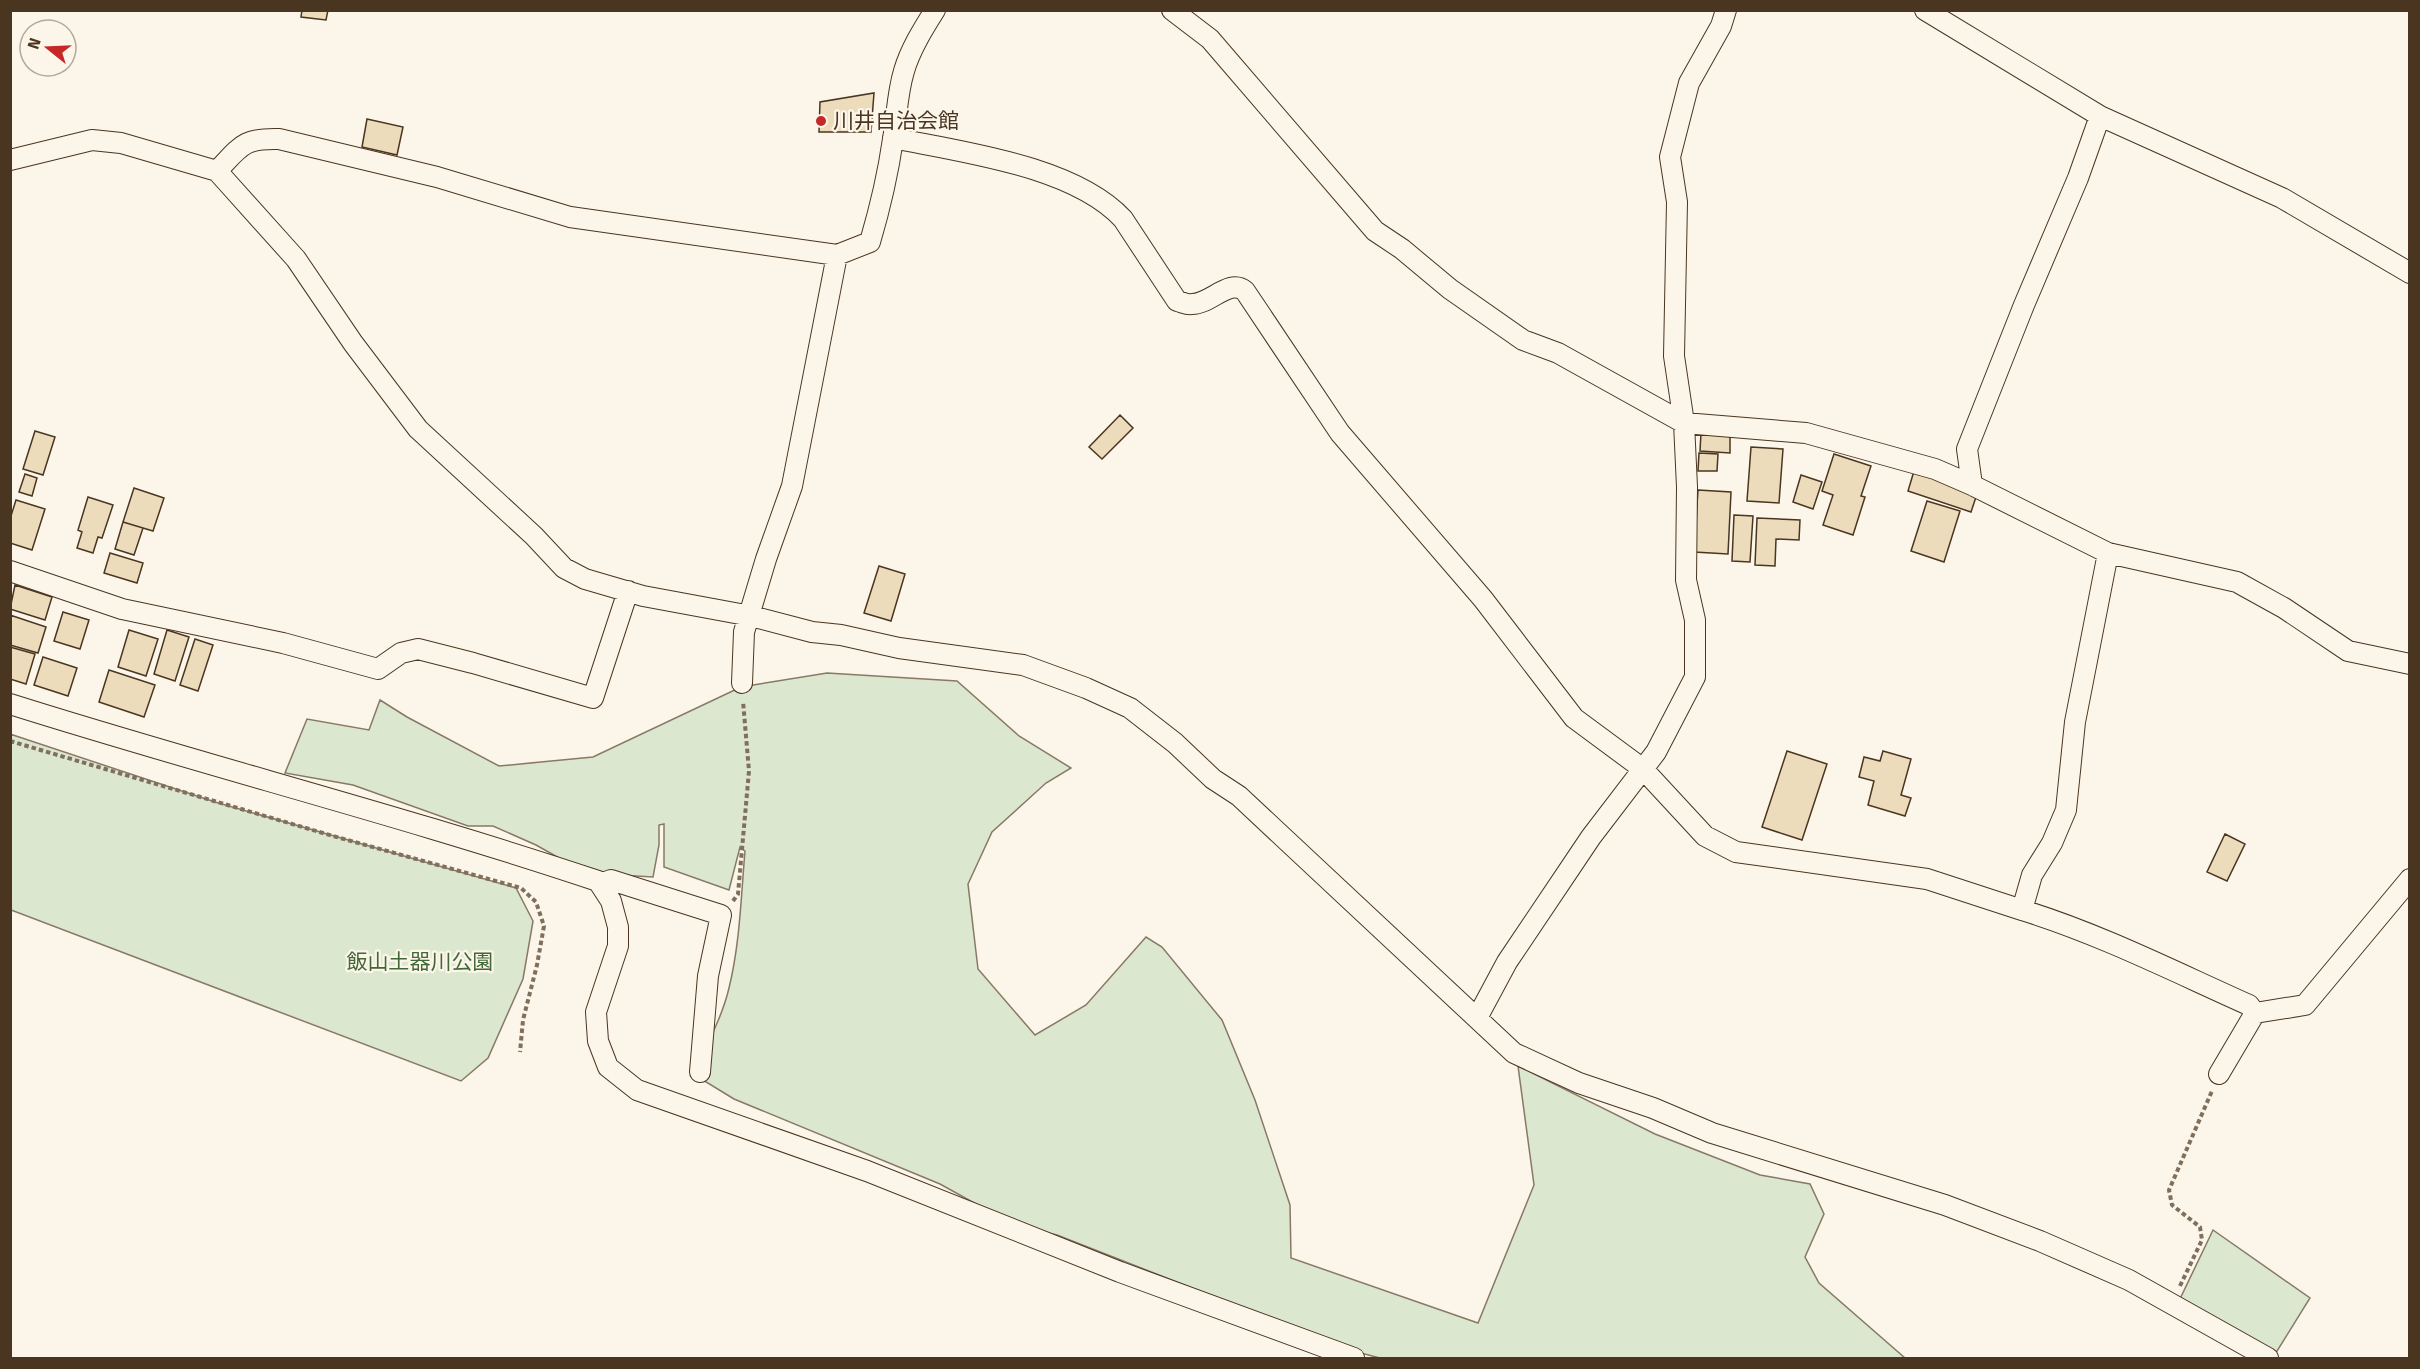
<svg xmlns="http://www.w3.org/2000/svg" width="2420" height="1369" viewBox="0 0 2420 1369" font-family="'Fira Sans','Noto Sans JP',sans-serif">
  <style>
    .green { fill: #dce7d0; stroke: #887966; stroke-width: 1.5 }
    .building { fill: #ecdcbc; stroke: #4a3520; stroke-width: 1.5 }
    .lines { fill: none; stroke-linecap: round; stroke-linejoin: round }
    .minor-casing { stroke: #4a3520; stroke-width: 22 }
    .path { stroke: #7f6f5c; stroke-width: 4; stroke-dasharray: 4.5 3; stroke-linecap: butt }
    .minor { stroke: #fbf6e9; stroke-width: 20 }
    .poi-dot { fill: #c62828; stroke: #fbf6e9; stroke-width: 2 }
    .labels { text-anchor: middle; dominant-baseline: central; stroke-width: 4.5; stroke-linejoin: round; paint-order: stroke }
    .poi-label { font-size: 21px; fill: #4a3520; stroke: #fbf6e9; text-anchor: start }
    .park-label { font-size: 21px; fill: #436837; stroke: #fbf6e9 }
  </style>
  <rect width="100%" height="100%" fill="#fbf6e9"/>
  <!-- green -->
  <path class="green" d="M827,673L957,681L1019,736L1071,768L1046,783L992,832L968,884L978,969L1035,1035L1086,1005L1146,937L1162,947L1222,1020L1255,1100L1290,1205L1291,1258L1478,1323L1534,1185L1518,1066L1655,1134L1760,1175L1810,1184L1824,1214L1805,1257L1819,1283L1905,1358H1380L1353,1351L1057,1235L1014,1225L940,1184L734,1099L693,1074C706,1046 722,1018 729,988C740,943 741,897 745,851L740,847L729,890L664,867V824L659,825V845L653,877L603,874L568,863L536,845L493,826H468L353,785L285,773L307,719L369,730L380,700L407,717L499,766L593,757L741,687Z
    M10,734L215,802L516,888L533,921L523,979L488,1058L461,1081L11,910Z
    M2213,1230L2310,1298L2274,1356L2179,1301Z"/>
  <!-- building -->
  <path class="building" d="M302,10H328L326,20L301,17Z
    M874,93L871,132H819L820,102Z
    M367,119L403,127L397,155L362,147Z
    M1120,415L1133,428L1102,459L1089,447Z
    M35,431L55,437L43,475L23,469Z
    M1701,433L1730,434V453L1700,451Z
    M1751,447L1783,449L1779,503L1747,501Z
    M1699,453L1718,454L1717,471H1698Z
    M1834,454L1871,466L1861,496L1865,497L1853,535L1823,525L1833,495L1822,491Z
    M1914,471L1978,491L1971,512L1908,491Z
    M25,474L37,478L32,496L19,492Z
    M1801,475L1822,482L1813,509L1793,502Z
    M134,488L164,498L153,531L123,522Z
    M1698,490L1731,492L1728,554L1694,552Z
    M88,497L113,505L102,538L98,537L93,553L77,548L82,532L78,530Z
    M16,500L45,509L32,550L10,543V519Z
    M1927,501L1960,511L1944,562L1911,551Z
    M1734,515L1753,516L1750,562L1732,561Z
    M1757,518L1800,520L1799,540L1776,539L1775,566L1755,565Z
    M123,522L143,528L134,555L115,549Z
    M110,553L143,563L137,583L104,573Z
    M879,566L905,574L891,621L864,613Z
    M15,585L52,597L45,620L10,609Z
    M63,612L89,620L80,649L54,641Z
    M10,615L46,627L38,653L10,645Z
    M129,630L158,639L146,676L118,667Z
    M167,630L189,637L175,681L154,674Z
    M195,639L213,645L198,691L180,685Z
    M10,647L35,654L26,684L10,679Z
    M43,657L77,668L68,696L34,685Z
    M109,670L155,685L144,717L99,702Z
    M1787,751L1827,764L1802,840L1762,827Z
    M1883,751L1911,759L1901,795L1911,798L1905,816L1868,805L1874,781L1859,777L1864,757L1880,761Z
    M2225,834L2245,844L2227,881L2207,872Z"/>
  <g class="lines">
    <!-- minor casing -->
    <g class="minor-casing">
      <path id="minor" d="M1172,10L1210,39L1375,231L1402,249L1450,289L1523,340L1558,353L1684,423L1806,433L1935,469L1972,485L2108,553L2237,582L2284,608L2348,651L2410,664
        M1925,10L2100,116L2282,198L2410,273
        M893,138C962,152 1074,166 1123,219L1177,301C1182,302 1187,305 1192,304C1211,304 1229,278 1245,291L1340,433L1483,599L1574,718L1643,769L1705,836L1736,852L1927,879L2022,910
        M10,160L92,140L121,143L217,171L296,259L353,343L418,429L534,536L564,568L585,579L643,596L751,616L812,632L841,635L899,648L1023,665L1086,688L1130,708L1175,743L1213,779L1239,796L1514,1053L1579,1083L1653,1108L1712,1133L1945,1205L2040,1241L2129,1280L2268,1358
        M217,171C241,146 243,138 279,139L437,177L570,217L837,255L870,242C880,208 888,174 893,139C897,116 897,94 904,71C910,50 923,29 935,10
        M1972,485L1967,449L2024,305L2078,178L2100,116
        M2108,553L2075,722L2066,810L2052,843L2032,875L2022,910C2100,934 2175,972 2249,1005L2255,1013
        M10,571L122,609L283,643L378,669L401,653L418,649L473,663L593,698L628,591
        M742,683L744,632L766,559L792,486L837,255
        M10,704C206,766 404,816 598,881L611,901L618,927V946L596,1012L598,1041L608,1067L637,1090L867,1171L1120,1272L1354,1358
        M600,884L611,880L721,915L708,976L700,1072
        M1477,1018L1507,962L1591,837L1656,752L1695,677V620L1686,580L1687,487L1684,423L1674,356L1677,202L1670,157L1689,83L1721,26L1726,10
        M2219,1074L2255,1013L2305,1005L2410,879"/>
    </g>
    <!-- path -->
    <path class="path" d="M10,741L333,836L521,888L536,902L544,926L537,965L523,1020L520,1052
      M733,901L738,894L749,771L743,701
      M2180,1286L2202,1240L2200,1227L2172,1205L2169,1190L2212,1091"/>
    <!-- minor -->
    <use href="#minor" class="minor"/>
  </g>
  <!-- markers -->
  <circle class="poi-dot" cx="821" cy="121" r="6"/>
  <g class="labels">
    <!-- poi labels -->
    <g class="poi-label">
      <text x="833" y="121">川井自治会館</text>
    </g>
    <!-- park labels -->
    <g class="park-label">
      <text x="420" y="962">飯山土器川公園</text>
    </g>
  </g>
  <!-- border -->
  <rect width="2420" height="1369" fill="none" stroke="#4a3520" stroke-width="24"/>
  <!-- north arrow -->
  <g transform="translate(48 48) rotate(288)"><circle r="28" fill="#fbf6e9" stroke="#b4a999" stroke-width="1.5"/>
  <path d="M0-4.5L10 22L0 15L-10 22Z" fill="#c62828"/>
  <text y="-9" font-size="16" font-weight="bold" text-anchor="middle" fill="#4a3520">N</text>
  </g>
</svg>
